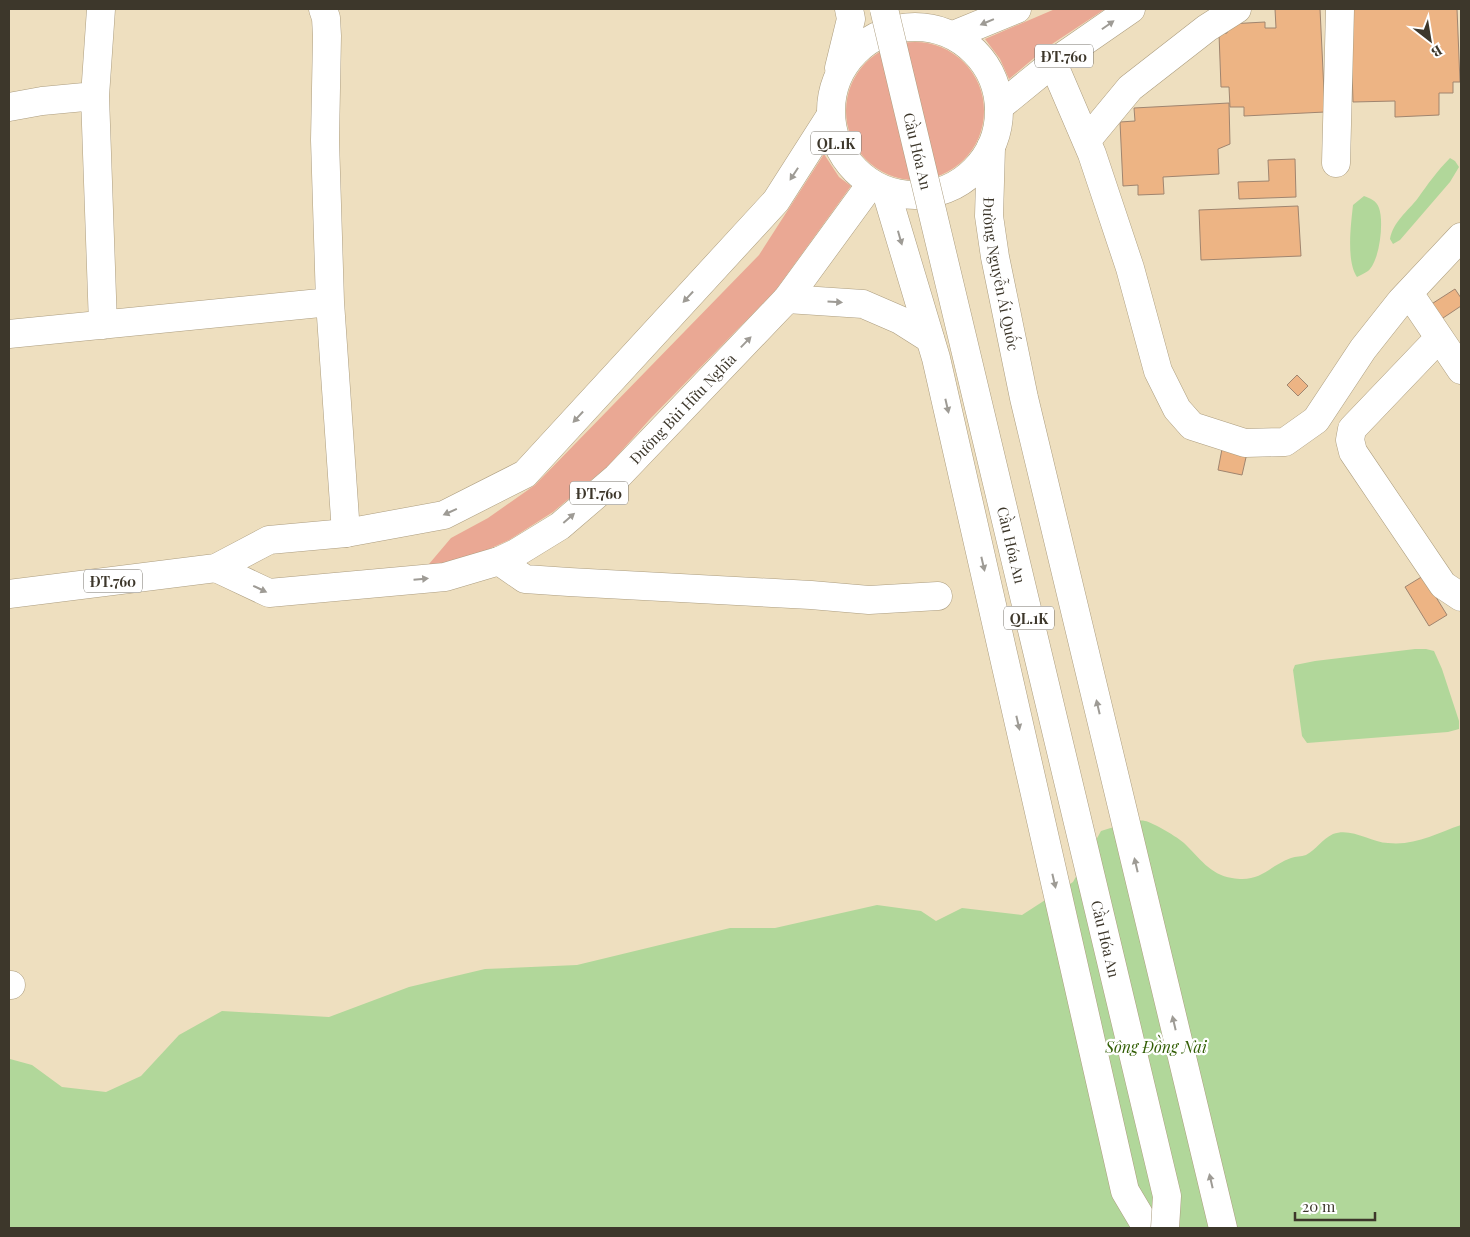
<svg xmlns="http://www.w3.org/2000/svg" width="1470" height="1237" viewBox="0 0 1470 1237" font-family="'Playfair Display',serif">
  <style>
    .green { fill: #eaa894 }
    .water { fill: #b1d79a }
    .building { fill: #edb484; stroke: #a0856f }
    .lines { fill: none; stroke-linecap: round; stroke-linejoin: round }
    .minor-casing { stroke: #ac9d7f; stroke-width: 29 }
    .major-casing { stroke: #ac9d7f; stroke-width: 29 }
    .minor { stroke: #fff; stroke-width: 28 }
    .major { stroke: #fff; stroke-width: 28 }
    .major-bridge-casing { stroke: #ac9d7f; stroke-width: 29; stroke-linecap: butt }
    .major-bridge { stroke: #fff; stroke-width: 28 }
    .oneway { fill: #9e9b95 }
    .labels { text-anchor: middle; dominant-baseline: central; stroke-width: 4.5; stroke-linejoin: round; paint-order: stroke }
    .shield { fill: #fff; stroke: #77736b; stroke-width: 1 }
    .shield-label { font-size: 14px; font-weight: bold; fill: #3d372b }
    .street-label { font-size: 15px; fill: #3d372b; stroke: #fff }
    .water-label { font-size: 16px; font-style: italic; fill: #325e05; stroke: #fff }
  </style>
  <rect width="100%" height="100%" fill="#eedfbf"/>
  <!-- green -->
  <path class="green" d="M1055,9H1105L1046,48L1009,79L1000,59L985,39Z
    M846 111a69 69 0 1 1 138 0a69 69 0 1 1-138 0Z
    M824,154L839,177L851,186L775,291L650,419L608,466L553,512L509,540L456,564H429L451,538L488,518L535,485L759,255Z"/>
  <!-- water -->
  <path class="water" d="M1450,158L1455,161L1459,167L1450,182L1400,240L1393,244L1390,239C1393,222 1408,211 1418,198C1428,184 1437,171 1450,158Z
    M1364,196C1371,199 1376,200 1379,208C1384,221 1380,261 1368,271C1365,273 1361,275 1357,277C1346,261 1351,224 1353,205Z
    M1415,649H1426L1434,651L1442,669L1459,721V729L1448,732L1307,743L1302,736L1293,670L1295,665L1315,661Z
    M1133,821C1137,821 1141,820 1145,821C1152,822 1179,838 1184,843C1199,857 1210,875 1232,878C1261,883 1267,867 1291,858C1296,856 1301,857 1306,855C1316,850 1322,839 1333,834C1351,827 1370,842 1388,843C1415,846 1437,833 1461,825V1228H9L10,1059L32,1065L62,1087L106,1092L141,1076L179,1035L222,1011L329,1017L409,987L485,969L577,965L730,928H775L877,905L921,911L936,921L962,908L1022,915L1073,882L1101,831Z"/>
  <!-- building -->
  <path class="building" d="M1275,9H1320L1325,112L1244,116V107H1230L1229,87H1221L1219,34L1227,33L1229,24L1265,22V28H1276Z
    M1350,9H1457L1460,82H1453V93H1439V115L1395,117V101L1353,102Z
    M1229,103L1230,144L1218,149L1219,174L1163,177L1164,194L1138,195V185L1123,186L1120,122L1135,121L1134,108Z
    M1295,159L1296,197L1239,199L1238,182L1269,181L1268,160Z
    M1298,206L1301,256L1201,260L1199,210Z
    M1455,289L1461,298V306L1440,320L1430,305Z
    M1297,375L1308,386L1298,396L1287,385Z
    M1222,449L1247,453L1242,475L1218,470Z
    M1423,576L1447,615L1429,626L1405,587Z"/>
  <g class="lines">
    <!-- minor casing -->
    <g class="minor-casing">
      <path id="minor" d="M101,9L95,96L103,325
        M323,9L326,18L327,36L325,140L330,302L346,533
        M1053,63L1092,154L1130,268L1158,371L1177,409L1192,426L1245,443L1285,442L1316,420L1363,349L1401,301L1461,237
        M9,107L42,101L95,96
        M1087,140L1130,88L1207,28L1237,9
        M1336,163L1340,9
        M1409,293L1461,370
        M9,334L330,302
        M1439,338L1352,429L1350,440L1353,452L1443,585L1461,597
        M499,561L525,579L569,582L811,595L869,600L938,596
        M9,985H11"/>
    </g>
    <!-- major casing -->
    <g class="major-casing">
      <g id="major">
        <circle cx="915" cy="111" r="84"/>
        <path d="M956,34L1017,9"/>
        <path d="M839,68L851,19L849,9"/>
        <path d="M999,107L1053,63L1131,9"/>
        <path id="s1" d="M991,147L989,216L995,257L1024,398L1223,1228"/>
        <path d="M886,191L936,358L1125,1191L1147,1228"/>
        <path d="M787,299L863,304L900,320L930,339"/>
        <path id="s2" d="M216,568L269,593L445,577L499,561L516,553L560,526L617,477L787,299L871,184"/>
        <path d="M9,594L216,568L269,540L346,533L444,515L525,474L776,201L829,118"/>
      </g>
    </g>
    <!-- minor -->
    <use href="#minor" class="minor"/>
    <!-- major -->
    <use href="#major" class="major"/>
    <!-- major-bridge casing -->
    <g class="major-bridge-casing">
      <g id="major-bridge">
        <path id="s3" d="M884,9L1167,1196L1165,1228"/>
      </g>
    </g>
    <!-- major-bridge -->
    <use href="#major-bridge" class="major-bridge"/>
  </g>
  <!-- one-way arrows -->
  <defs><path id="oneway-solid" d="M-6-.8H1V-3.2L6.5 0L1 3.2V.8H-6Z" transform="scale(1.25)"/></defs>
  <g class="oneway">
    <use href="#oneway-solid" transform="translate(987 22) rotate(157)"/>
    <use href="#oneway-solid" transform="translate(1108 25) rotate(-35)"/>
    <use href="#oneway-solid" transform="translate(794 174) rotate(123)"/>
    <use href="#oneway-solid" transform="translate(900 238) rotate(74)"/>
    <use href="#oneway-solid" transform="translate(688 297) rotate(133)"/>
    <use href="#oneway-solid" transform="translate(835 302) rotate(3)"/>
    <use href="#oneway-solid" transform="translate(746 342) rotate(-46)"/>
    <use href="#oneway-solid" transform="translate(947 406) rotate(77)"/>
    <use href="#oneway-solid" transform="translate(578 417) rotate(133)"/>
    <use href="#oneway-solid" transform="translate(450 512) rotate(156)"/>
    <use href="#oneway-solid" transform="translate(569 518) rotate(-41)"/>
    <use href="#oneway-solid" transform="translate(983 564) rotate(77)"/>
    <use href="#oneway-solid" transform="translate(421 579) rotate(-5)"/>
    <use href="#oneway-solid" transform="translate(260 589) rotate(25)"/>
    <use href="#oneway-solid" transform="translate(1098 707) rotate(-103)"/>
    <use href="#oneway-solid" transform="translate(1018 723) rotate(77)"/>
    <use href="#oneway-solid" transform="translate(1136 865) rotate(-103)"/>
    <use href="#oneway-solid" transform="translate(1054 881) rotate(77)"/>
    <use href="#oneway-solid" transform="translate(1174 1023) rotate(-103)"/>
    <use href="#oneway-solid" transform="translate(1211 1181) rotate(-103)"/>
  </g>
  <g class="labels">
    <!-- shield labels -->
    <g class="shield">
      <rect x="1035" y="44.5" width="58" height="23" rx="4"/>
      <rect x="811" y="131.5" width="50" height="23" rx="4"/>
      <rect x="570" y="481.5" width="58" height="23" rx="4"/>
      <rect x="84" y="569.5" width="58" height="23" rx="4"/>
      <rect x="1004" y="606.5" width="50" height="23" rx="4"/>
    </g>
    <g class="shield-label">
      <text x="1064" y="56">ĐT.760</text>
      <text x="836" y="143">QL.1K</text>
      <text x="599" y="493">ĐT.760</text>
      <text x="113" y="581">ĐT.760</text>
      <text x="1029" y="618">QL.1K</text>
    </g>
    <!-- street labels -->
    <g class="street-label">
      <text stroke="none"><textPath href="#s3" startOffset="146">Cầu Hóa An</textPath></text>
      <text stroke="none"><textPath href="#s1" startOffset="128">Đường Nguyễn Ái Quốc</textPath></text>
      <text stroke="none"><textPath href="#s2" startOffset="532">Đường Bùi Hữu Nghĩa</textPath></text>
      <text stroke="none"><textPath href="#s3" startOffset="551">Cầu Hóa An</textPath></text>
      <text stroke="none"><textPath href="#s3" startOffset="956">Cầu Hóa An</textPath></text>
    </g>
    <!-- water labels -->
    <g class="water-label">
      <text x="1156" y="1046">Sông Đồng Nai</text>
    </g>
  </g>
  <!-- border -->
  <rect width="1470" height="1237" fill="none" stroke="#3d372b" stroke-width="20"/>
  <!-- north arrow -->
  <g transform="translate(1430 40) rotate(149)" stroke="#ffffff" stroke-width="4" paint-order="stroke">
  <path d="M0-4L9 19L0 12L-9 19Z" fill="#3d372b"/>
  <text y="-8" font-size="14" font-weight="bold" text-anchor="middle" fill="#3d372b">B</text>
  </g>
  <!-- scale -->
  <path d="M1295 1212v8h80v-8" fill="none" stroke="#3d372b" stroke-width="2.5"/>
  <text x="1302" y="1212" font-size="15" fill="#3d372b" stroke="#ffffff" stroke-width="4" paint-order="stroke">20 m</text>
</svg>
